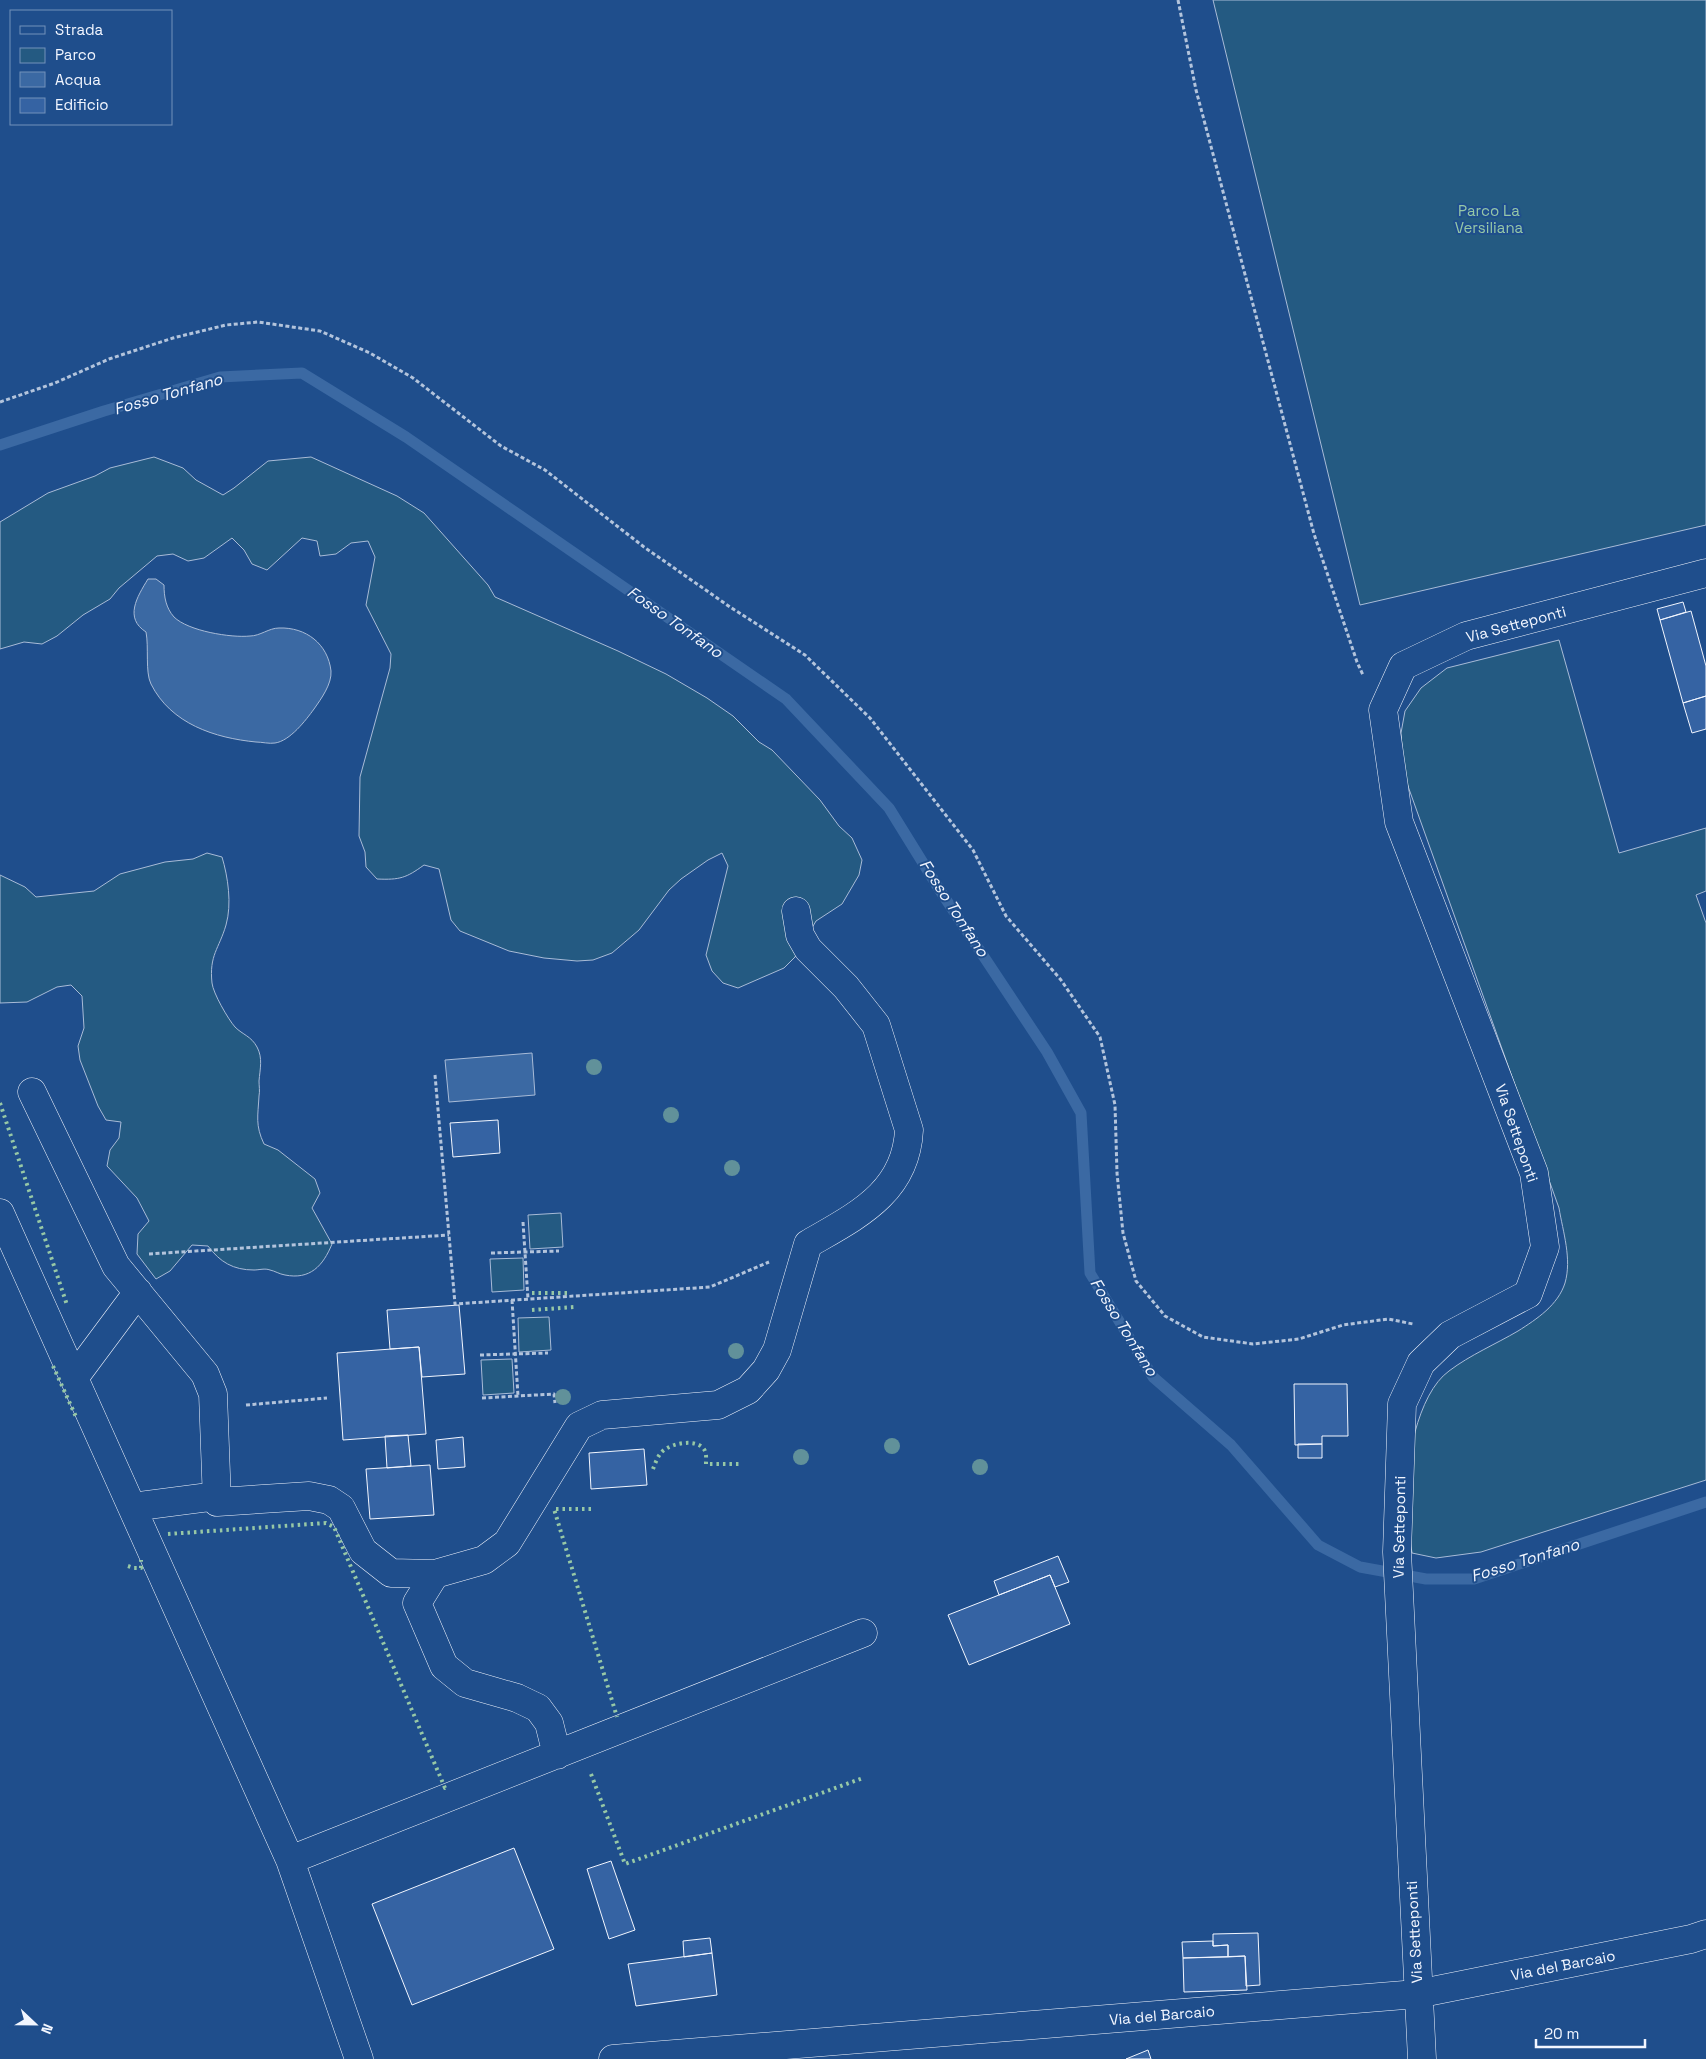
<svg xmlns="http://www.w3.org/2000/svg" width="1706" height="2059" viewBox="0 0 1706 2059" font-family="'Space Grotesk',sans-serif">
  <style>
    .green { fill: #245a82; stroke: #a8bbd7 }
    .water { fill: #3b69a3; stroke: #a8bbd7 }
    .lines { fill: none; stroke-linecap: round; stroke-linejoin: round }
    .stream { stroke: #3b69a3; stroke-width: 11 }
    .building { fill: #3563a3; stroke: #f2f6ff }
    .minor-casing { stroke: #f2f6ff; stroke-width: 29 }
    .path { stroke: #b3c4dc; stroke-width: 3; stroke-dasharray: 4 2.5; stroke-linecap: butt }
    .minor { stroke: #1f4e8c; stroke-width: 28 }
    .hedge { stroke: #97c8a6; stroke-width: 4; stroke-dasharray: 2.5 4; stroke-linecap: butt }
    .tree { fill: #61919a }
    .labels { text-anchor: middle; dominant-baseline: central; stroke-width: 4; stroke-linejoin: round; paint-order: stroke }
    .park-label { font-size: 15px; fill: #97c8a6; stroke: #1f4e8c }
    .street-label { font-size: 15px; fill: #f2f6ff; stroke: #1f4e8c }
    .water-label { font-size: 16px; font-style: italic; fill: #f2f6ff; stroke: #1f4e8c }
  </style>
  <rect width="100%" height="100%" fill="#1f4e8c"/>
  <!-- green -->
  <path class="green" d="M1213,0H1706V525L1360,605Z
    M154,457L183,468L196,480L223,495L234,488L268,461L311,457L397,496L424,513L488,585L495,597L618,651L666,674L707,698L733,716L759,742L772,750L820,800L839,826L852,838L862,860L859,875L842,904L816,921L795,957L784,968L738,988L723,983L712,971L706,955L728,866L722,853L708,860L681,879L669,890L639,930L612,953L593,960L577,961L544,958L509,951L460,931L451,920L439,869L424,865C406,878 400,880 377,879L366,867L365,852L359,836L360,777L390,668L391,654L366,605L375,557L368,541L351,543L336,554L320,556L317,541L302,538L267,570L252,564L244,550L232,538L204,558L188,561L173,554L157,556L119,588L110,599L83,615L57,636L42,644L24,642L0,649V522L48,493L95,476L110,468Z
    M1559,640L1619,853L1706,828V891L1696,895L1706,923V1480L1481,1552L1436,1558L1412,1553C1410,1537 1405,1520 1405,1504C1405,1466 1417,1394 1449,1371C1470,1355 1496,1344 1518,1331C1537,1319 1558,1305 1565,1283C1572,1259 1563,1232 1559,1208L1404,775L1401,733L1405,711L1421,688L1447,668Z
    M207,853L222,857C228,877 232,904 226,925C219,949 209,955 212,983C213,993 228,1019 235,1027C243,1035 251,1036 257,1047C263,1058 260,1069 259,1081C259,1086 260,1091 259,1096C258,1116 255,1125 264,1144L278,1150L315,1179L320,1193L312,1208L332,1244C323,1266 310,1280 285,1275C279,1274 275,1271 270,1270C265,1268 259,1270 254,1270C233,1270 220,1262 208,1246L192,1245L170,1271L156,1279L137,1254L138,1234L149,1221L137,1198L107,1166L110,1150L119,1138L121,1122L106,1120L98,1106L80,1060L78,1046L84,1028L82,996L71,985L57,987L27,1002L0,1003V875L25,887L36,897L94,891L120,874L165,862L193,859Z
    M561,1213L563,1247L530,1249L528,1215Z
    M523,1258L524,1290L492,1292L490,1259Z
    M549,1317L551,1350L519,1352L518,1318Z
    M512,1359L514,1393L483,1395L481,1360Z"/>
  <!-- water -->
  <path class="water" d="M148,579H156L164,585C164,597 166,608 174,617C188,631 231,638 250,636C260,636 269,628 279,628C306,627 328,644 331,671C332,684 321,699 314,709C306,720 290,741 275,743C269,744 262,742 256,742C215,738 171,724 151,684C145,672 149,647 146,632C124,618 137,597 148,579Z
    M532,1053L535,1095L449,1102L445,1060Z"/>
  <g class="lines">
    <!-- stream -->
    <path class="stream" d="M0,445L104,411L220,377L302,373L406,437L786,699L889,808L941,892L1047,1052L1081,1113L1090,1273L1153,1377L1231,1445L1318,1545L1360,1567L1426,1579H1474L1706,1502"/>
  </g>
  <!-- building -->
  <path class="building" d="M1683,602L1686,612L1660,620L1657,609Z
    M1691,611L1706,666V696L1683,703L1660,620Z
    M1706,696V729L1692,733L1683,703Z
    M498,1120L500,1153L453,1157L450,1123Z
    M459,1305L465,1374L422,1377L419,1347L390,1349L387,1310Z
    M419,1347L426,1434L343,1440L337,1353Z
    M1294,1384H1347L1348,1436H1322V1444L1295,1445Z
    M408,1435L411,1466L387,1468L385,1436Z
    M463,1437L465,1467L438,1469L436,1440Z
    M1298,1444H1322V1458H1298Z
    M644,1449L647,1485L591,1489L589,1453Z
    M430,1465L434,1515L370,1519L366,1469Z
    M1058,1556L1069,1582L1055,1587L1050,1575L999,1595L994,1581Z
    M1050,1575L1070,1624L969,1665L948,1615Z
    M514,1848L554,1949L412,2005L372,1904Z
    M611,1861L635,1930L609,1939L587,1869Z
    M1258,1933L1260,1985L1246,1986L1245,1956L1228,1957V1945L1213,1946V1934Z
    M710,1938L712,1953L684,1957L683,1941Z
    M1213,1941V1946L1228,1945V1957L1183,1958L1182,1942Z
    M712,1953L717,1995L636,2006L628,1964Z
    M1245,1956L1247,1990L1184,1992L1183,1958Z
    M1148,2050L1151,2059H1126Z"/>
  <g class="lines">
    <!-- minor casing -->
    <g class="minor-casing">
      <path id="minor" d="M32,1092L116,1266L205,1374L213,1394L217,1502L309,1496L329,1500L341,1508L363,1551L391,1573L435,1574
        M0,1213L290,1860L359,2059
        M74,1378L138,1292
        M132,1507L217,1496
        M557,1755L549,1723L538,1708L517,1698L465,1683L444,1666L417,1603L435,1574L484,1560L507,1543L579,1426L602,1415L718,1405L748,1390L766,1370L777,1350L808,1244C856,1216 906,1193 909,1130L876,1025L846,987L808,949L800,935L796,911
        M290,1860L863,1633
        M613,2059L1417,1994L1691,1939L1706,1934
        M1422,2059L1397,1552L1402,1404L1421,1363L1450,1335L1528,1294L1545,1247L1534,1173L1399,822L1383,710L1403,666L1466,636L1706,573"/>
    </g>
    <!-- path -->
    <path class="path" d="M1178,0L1196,90L1314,534L1357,662L1363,675
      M0,402L55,383L109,359L173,338L226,325L258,322L320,331L370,353L413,378L501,446L545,470L644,547L730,607L805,655L870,718L973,850L1006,916L1061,980L1100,1037L1115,1105L1117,1173L1123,1233L1136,1281L1165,1316L1203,1337L1253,1344L1299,1339L1343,1325L1388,1319L1413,1324
      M435,1075L455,1304L710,1287L769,1262
      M523,1222L528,1299
      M491,1253L559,1251
      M149,1254L449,1235
      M512,1300L518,1396
      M480,1355L548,1353
      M482,1398L554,1394L555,1403
      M246,1405L327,1398"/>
    <!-- minor -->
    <use href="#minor" class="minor"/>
    <!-- hedge -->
    <path class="hedge" d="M0,1103L67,1305
      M532,1293H571
      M532,1310L575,1307
      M53,1366L77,1419
      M653,1469C655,1464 657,1458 660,1454C667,1444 694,1438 703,1448C707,1452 706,1459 706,1464H739
      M591,1509H554L617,1717
      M168,1534L326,1523L334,1527L445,1788L447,1787
      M128,1566L134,1568H141V1560
      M591,1774L625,1864L863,1778"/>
  </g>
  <!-- trees -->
  <g class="tree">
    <circle cx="594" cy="1067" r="8"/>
    <circle cx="671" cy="1115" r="8"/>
    <circle cx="732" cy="1168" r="8"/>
    <circle cx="736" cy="1351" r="8"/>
    <circle cx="563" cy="1397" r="8"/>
    <circle cx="892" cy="1446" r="8"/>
    <circle cx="801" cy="1457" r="8"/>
    <circle cx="980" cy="1467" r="8"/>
  </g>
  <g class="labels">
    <!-- park labels -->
    <g class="park-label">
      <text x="1489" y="210">Parco La<tspan x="1489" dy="17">Versiliana</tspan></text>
    </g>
    <!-- street labels -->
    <g class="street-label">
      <text transform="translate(1516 624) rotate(-15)">Via Setteponti</text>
      <text transform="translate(1517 1133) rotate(71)">Via Setteponti</text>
      <text transform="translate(1399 1527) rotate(-89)">Via Setteponti</text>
      <text transform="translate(1414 1932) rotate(-93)">Via Setteponti</text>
      <text transform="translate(1563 1965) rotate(-11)">Via del Barcaio</text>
      <text transform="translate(1162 2015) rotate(-5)">Via del Barcaio</text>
    </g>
    <!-- water labels -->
    <g class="water-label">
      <text transform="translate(168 394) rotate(-16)">Fosso Tonfano</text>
      <text transform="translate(675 622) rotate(35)">Fosso Tonfano</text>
      <text transform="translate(954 908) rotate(57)">Fosso Tonfano</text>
      <text transform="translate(1124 1327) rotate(58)">Fosso Tonfano</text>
      <text transform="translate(1525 1560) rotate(-17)">Fosso Tonfano</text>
    </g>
  </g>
  <!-- legend -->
  <rect x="10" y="10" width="162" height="115" fill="#1f4e8c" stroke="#7391ba"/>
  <rect x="20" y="26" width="25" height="8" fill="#1f4e8c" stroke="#7391ba"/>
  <text x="55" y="35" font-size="15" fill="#f2f6ff">Strada</text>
  <rect x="20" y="48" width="25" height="15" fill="#245a82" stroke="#7391ba"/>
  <text x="55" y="60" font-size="15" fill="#f2f6ff">Parco</text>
  <rect x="20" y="72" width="25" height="15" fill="#3b69a3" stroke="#7391ba"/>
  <text x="55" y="85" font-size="15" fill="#f2f6ff">Acqua</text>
  <rect x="20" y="98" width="25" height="15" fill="#3563a3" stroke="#7391ba"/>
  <text x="55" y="110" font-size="15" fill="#f2f6ff">Edificio</text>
  <!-- north arrow -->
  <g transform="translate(35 2024) rotate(112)" stroke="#1f4e8c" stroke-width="4" paint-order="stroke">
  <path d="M0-4L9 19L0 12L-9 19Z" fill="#f2f6ff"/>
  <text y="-8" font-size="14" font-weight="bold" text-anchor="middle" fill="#f2f6ff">N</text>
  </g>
  <!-- scale -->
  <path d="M1536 2039v8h109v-8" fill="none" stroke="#f2f6ff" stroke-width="2.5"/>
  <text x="1544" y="2039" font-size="15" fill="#f2f6ff" stroke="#1f4e8c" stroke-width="4" paint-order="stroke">20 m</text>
</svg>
